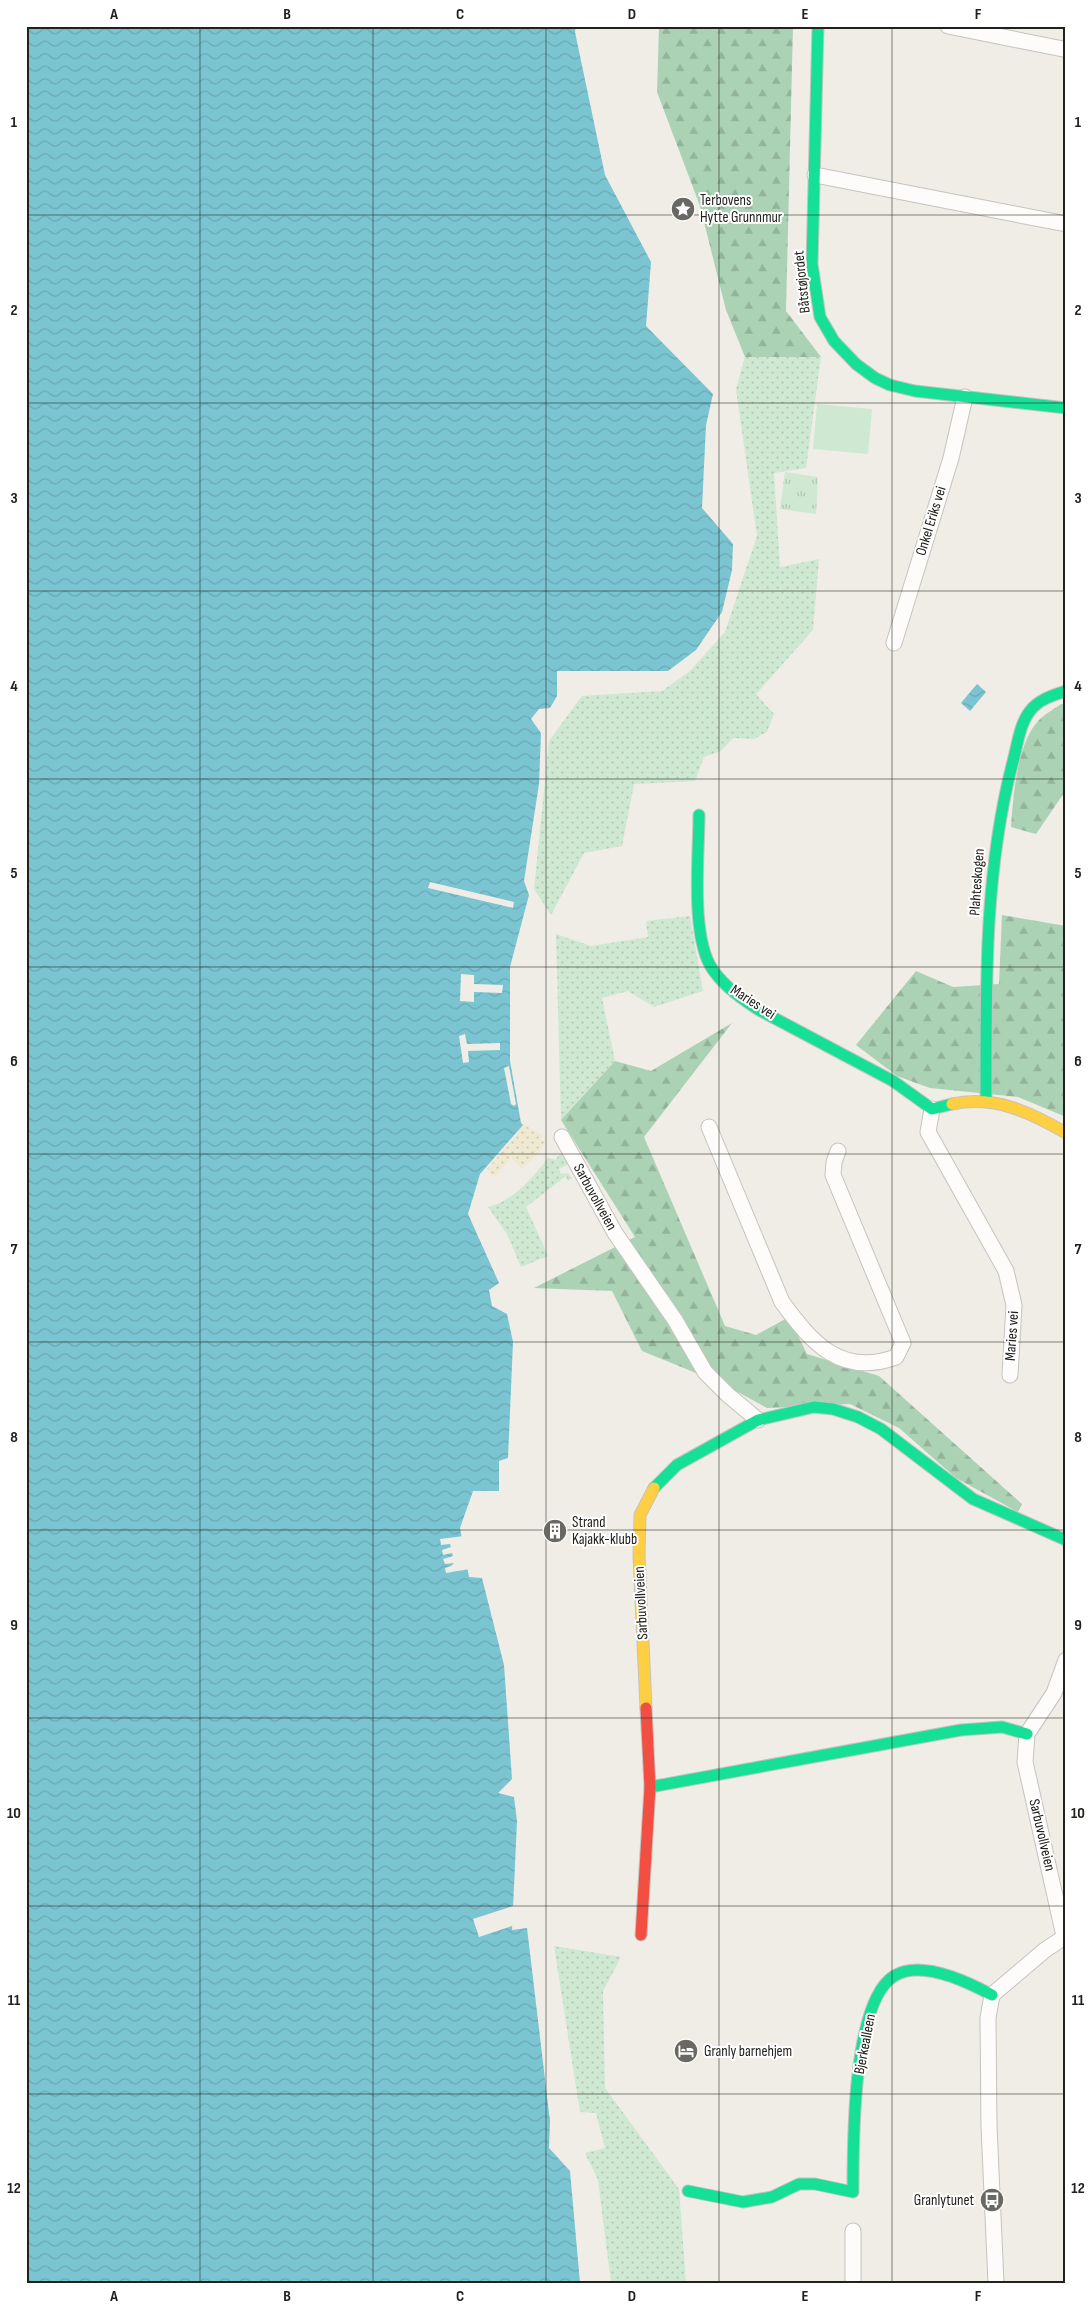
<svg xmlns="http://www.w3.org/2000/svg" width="1092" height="2309" viewBox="0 0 1092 2309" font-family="'Sofia Sans Condensed',sans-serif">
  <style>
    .grass { fill: url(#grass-dots) }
    .forest { fill: url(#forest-firs) }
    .sand { fill: url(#sand-dots) }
    .park { fill: url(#park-tufts) }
    .garden { fill: #cee8d2 }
    .water { fill: url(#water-waves) }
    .pier { fill: #efede6 }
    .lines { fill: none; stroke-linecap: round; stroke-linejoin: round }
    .street-casing { stroke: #c5c3be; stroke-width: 17 }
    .fast-casing { stroke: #c5c3be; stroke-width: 13 }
    .slow-casing { stroke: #c5c3be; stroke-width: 13 }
    .jam-casing { stroke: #c5c3be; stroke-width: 13 }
    .street { stroke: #fdfcfb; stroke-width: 15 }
    .fast { stroke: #16e098; stroke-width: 11 }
    .slow { stroke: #ffcf43; stroke-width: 11 }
    .jam { stroke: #f24e42; stroke-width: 11 }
    .grid { fill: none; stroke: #22201c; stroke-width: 1; stroke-opacity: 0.55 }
    .labels { text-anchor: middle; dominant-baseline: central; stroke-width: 4; stroke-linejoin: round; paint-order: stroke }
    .poi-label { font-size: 15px; fill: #22201c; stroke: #fff; text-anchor: start }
    .street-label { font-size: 15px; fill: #22201c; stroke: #fff }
    .neatline { fill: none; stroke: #22201c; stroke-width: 2 }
    .grid-label { font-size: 16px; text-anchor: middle; font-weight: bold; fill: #22201c }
  </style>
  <defs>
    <pattern id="grass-dots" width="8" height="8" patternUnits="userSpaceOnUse" patternTransform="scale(1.25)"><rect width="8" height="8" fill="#cee8d2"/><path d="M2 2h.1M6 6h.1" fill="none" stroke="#b1c7b4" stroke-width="1.8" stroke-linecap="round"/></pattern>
    <pattern id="forest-firs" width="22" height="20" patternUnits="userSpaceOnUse" patternTransform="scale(1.25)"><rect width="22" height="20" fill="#abd2b5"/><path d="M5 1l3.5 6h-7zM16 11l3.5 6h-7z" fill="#93b49b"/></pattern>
    <pattern id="sand-dots" width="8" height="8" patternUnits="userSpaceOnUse" patternTransform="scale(1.25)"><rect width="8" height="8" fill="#efe9d1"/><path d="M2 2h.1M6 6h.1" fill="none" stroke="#cdc8b3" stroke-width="1.8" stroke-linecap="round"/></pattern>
    <pattern id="park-tufts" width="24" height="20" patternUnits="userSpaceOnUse" patternTransform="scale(1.25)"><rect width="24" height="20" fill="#cee8d2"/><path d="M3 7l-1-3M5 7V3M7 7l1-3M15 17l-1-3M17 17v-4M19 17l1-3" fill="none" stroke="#b1c7b4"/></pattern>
    <pattern id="water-waves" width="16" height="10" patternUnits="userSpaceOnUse" patternTransform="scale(1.25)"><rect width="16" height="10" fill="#7bc5d2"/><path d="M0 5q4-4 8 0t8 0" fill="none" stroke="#6aa9b4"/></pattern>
  </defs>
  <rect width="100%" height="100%" fill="#efede6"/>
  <!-- grass -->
  <path class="grass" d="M745,357H821L806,468L774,473L780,567L819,559L813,630L756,694L774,714L767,732L754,739L733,738L721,751L704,757L695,781L634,784L622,846L584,853L551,915L534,889L549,741L582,696L662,691L690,671L725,632L757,536L736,389Z
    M690,916L703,991L654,1007L628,991L602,998L615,1061L561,1120L556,934L591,946L648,937L646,921Z
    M564,1153L572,1170L568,1164L559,1169L561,1174L568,1173L572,1178L568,1181L566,1176L526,1207L548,1256L521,1267L507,1234L488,1207C514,1200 532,1179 548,1158L556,1160L558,1156Z
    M554,1946L621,1957L603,1991L605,2088L679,2189L686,2283H611L598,2180L585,2153L605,2148L596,2113L580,2112Z"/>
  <!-- forest -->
  <path class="forest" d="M659,26H793L786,311L821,357H745L726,310L700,206L657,92Z
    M1061,704H1066V790L1036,834L1011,827C1013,798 1017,742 1039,720C1045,714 1054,709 1061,704Z
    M1002,915L1066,926V1117L1018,1097L930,1088L897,1076L856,1045L916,971L953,987L999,984Z
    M732,1023L644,1137L725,1326L756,1335L789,1317L807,1354L879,1376L1022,1504L1018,1512L956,1478L899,1428L850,1404L767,1408L723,1384L642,1351L612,1291L534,1288L635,1237L561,1120L615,1061L651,1071Z"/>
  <!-- sand -->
  <path class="sand" d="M520,1123L543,1135L540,1139L545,1141L539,1153L522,1169L511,1158L495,1177L487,1169L516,1136Z"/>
  <!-- park -->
  <path class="park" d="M785,472L818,477L816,514L780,509Z"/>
  <!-- garden -->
  <path class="garden" d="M817,404L872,409L868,454L813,449Z"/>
  <!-- water -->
  <path class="water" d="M26,26H576L575,32L605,175L651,262L646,326L713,394L706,425L702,508L733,544L732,570L722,612L696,650L668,671H557V696L550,708L539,709L531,719L541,733L539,784L524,881L529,895L510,967V1061L521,1123L523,1125L480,1174L468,1214L499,1283L489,1290L492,1306L507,1314L513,1342L508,1458L499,1461V1491H473L460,1528L469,1577L482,1578L504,1665L512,1779L498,1793L514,1797L517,1821L512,1930L527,1928L550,2121L549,2148L570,2171L580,2283H26Z
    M977,684L986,692L970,711L961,703Z"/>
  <!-- pier -->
  <path class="pier" d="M430,882L514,902L513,908L428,888Z
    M461,974L474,975V984L503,985L502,993L474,992V1002L460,1001Z
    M465,1034L467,1044L500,1043V1050L468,1051L469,1062L463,1063L459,1036Z
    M509,1066L516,1104L514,1106L511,1104L504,1068Z
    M464,1536L470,1569L446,1573L445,1568L451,1566L454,1563L445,1564L443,1559L453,1556L452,1553L443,1555L442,1550L451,1547L450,1544L441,1545L440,1539Z
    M516,1905L515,1925L479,1937L473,1919Z"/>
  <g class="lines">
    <!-- street casing -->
    <g class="street-casing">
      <path id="street" d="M948,26L1063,49
        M815,175L1066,224
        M894,643L951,458L965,397
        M932,1109L928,1132L1006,1271L1014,1305L1010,1375
        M709,1127L782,1302C812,1343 841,1377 896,1357L903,1343L833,1175L834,1162L838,1151
        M562,1137L615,1233L675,1320L705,1372L728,1395L758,1420
        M1064,1936L1025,1762L1027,1734L1054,1693L1066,1660
        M853,2283V2231
        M996,2283L989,2126L988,2018L992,1995L1045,1950L1066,1936"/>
    </g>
    <!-- fast casing -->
    <g class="fast-casing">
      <path id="fast" d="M818,26L812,264L820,317L834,341L856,364L875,378L890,385L915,391L1066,408
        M699,815C699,855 690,938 713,970C725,987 742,999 759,1010L893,1081L932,1109L952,1104
        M986,1101C986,988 984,875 1012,765C1017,748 1019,725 1030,711C1038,700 1053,695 1066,691
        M654,1488L677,1465L758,1420L814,1407L833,1409L858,1417L881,1429L973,1499L1066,1540
        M650,1787L961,1730L1002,1727L1027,1734
        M688,2191L743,2202L772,2197L799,2184H815L853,2192C853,2145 852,2002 894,1976C921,1959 968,1982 992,1995"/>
    </g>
    <!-- slow casing -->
    <g class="slow-casing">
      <path id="slow" d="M952,1104C994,1095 1030,1112 1066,1133
        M646,1708L639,1555L640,1515L654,1488"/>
    </g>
    <!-- jam casing -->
    <g class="jam-casing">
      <path id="jam" d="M641,1935L650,1787L646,1708"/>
    </g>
    <!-- street -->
    <use href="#street" class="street"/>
    <!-- fast -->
    <use href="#fast" class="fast"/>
    <!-- slow -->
    <use href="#slow" class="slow"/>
    <!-- jam -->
    <use href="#jam" class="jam"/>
  </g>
  <!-- grid -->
  <path class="grid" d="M200,26V2283M373,26V2283M546,26V2283M719,26V2283M892,26V2283M26,215H1066M26,403H1066M26,591H1066M26,779H1066M26,967H1066M26,1154H1066M26,1342H1066M26,1530H1066M26,1718H1066M26,1906H1066M26,2094H1066"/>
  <!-- icons -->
  <defs>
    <g id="sight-disc" transform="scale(1.25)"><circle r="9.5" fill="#6a6863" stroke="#fff"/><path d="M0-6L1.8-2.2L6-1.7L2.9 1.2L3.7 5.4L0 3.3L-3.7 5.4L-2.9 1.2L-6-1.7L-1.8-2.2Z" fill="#fff"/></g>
    <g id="building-disc" transform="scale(1.25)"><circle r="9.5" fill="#6a6863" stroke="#fff"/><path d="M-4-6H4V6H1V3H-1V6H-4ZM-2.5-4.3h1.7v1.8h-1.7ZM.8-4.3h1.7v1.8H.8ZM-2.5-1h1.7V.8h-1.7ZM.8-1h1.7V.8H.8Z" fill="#fff"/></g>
    <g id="hotel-disc" transform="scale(1.25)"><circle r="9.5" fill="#6a6863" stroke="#fff"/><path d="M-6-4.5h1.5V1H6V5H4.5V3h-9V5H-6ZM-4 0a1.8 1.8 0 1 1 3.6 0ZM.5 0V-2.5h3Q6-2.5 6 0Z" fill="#fff"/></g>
    <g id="bus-disc" transform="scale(1.25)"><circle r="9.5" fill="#6a6863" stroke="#fff"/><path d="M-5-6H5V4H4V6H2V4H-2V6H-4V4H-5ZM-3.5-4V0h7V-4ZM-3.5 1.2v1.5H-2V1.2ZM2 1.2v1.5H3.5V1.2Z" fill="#fff"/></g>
  </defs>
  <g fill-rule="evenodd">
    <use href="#sight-disc" x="683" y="209"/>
    <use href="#building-disc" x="555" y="1531"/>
    <use href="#hotel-disc" x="686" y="2051"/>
    <use href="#bus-disc" x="992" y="2200"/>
  </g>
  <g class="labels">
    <!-- poi labels -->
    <g class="poi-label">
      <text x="700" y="200">Terbovens<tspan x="700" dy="17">Hytte Grunnmur</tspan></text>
      <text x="572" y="1522">Strand<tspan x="572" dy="17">Kajakk-klubb</tspan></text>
      <text x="704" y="2051">Granly barnehjem</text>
      <text x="974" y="2200" text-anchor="end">Granlytunet</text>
    </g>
    <!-- street labels -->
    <g class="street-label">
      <text transform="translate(802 282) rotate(-96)">Båtstøjordet</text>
      <text transform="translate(931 521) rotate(-73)">Onkel Eriks vei</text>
      <text transform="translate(977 882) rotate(-86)">Plahteskogen</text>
      <text transform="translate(753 1002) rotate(33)">Maries vei</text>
      <text transform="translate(595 1197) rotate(61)">Sarbuvollveien</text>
      <text transform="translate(1012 1336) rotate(-86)">Maries vei</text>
      <text transform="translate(641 1603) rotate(-93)">Sarbuvollveien</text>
      <text transform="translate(1042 1835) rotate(77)">Sarbuvollveien</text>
      <text transform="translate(865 2044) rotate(-79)">Bjerkealleen</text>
    </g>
  </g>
  <!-- border -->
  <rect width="1092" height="2309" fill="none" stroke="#ffffff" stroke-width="55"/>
  <rect x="28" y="28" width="1036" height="2254" class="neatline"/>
  <g class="grid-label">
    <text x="114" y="19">A</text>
    <text x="287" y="19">B</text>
    <text x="460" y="19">C</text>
    <text x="632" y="19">D</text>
    <text x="805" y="19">E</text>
    <text x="978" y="19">F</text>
    <text x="14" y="127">1</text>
    <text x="1078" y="127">1</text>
    <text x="14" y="315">2</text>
    <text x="1078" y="315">2</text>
    <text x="14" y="503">3</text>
    <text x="1078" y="503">3</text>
    <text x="14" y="691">4</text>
    <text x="1078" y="691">4</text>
    <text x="14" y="878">5</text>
    <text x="1078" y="878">5</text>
    <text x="14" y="1066">6</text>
    <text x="1078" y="1066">6</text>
    <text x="14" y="1254">7</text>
    <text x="1078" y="1254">7</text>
    <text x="14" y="1442">8</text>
    <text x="1078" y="1442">8</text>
    <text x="14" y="1630">9</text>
    <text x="1078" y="1630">9</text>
    <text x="14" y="1818">10</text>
    <text x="1078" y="1818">10</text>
    <text x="14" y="2005">11</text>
    <text x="1078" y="2005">11</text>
    <text x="14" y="2193">12</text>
    <text x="1078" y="2193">12</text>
    <text x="114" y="2301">A</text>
    <text x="287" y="2301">B</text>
    <text x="460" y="2301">C</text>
    <text x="632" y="2301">D</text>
    <text x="805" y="2301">E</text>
    <text x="978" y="2301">F</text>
  </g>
</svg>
